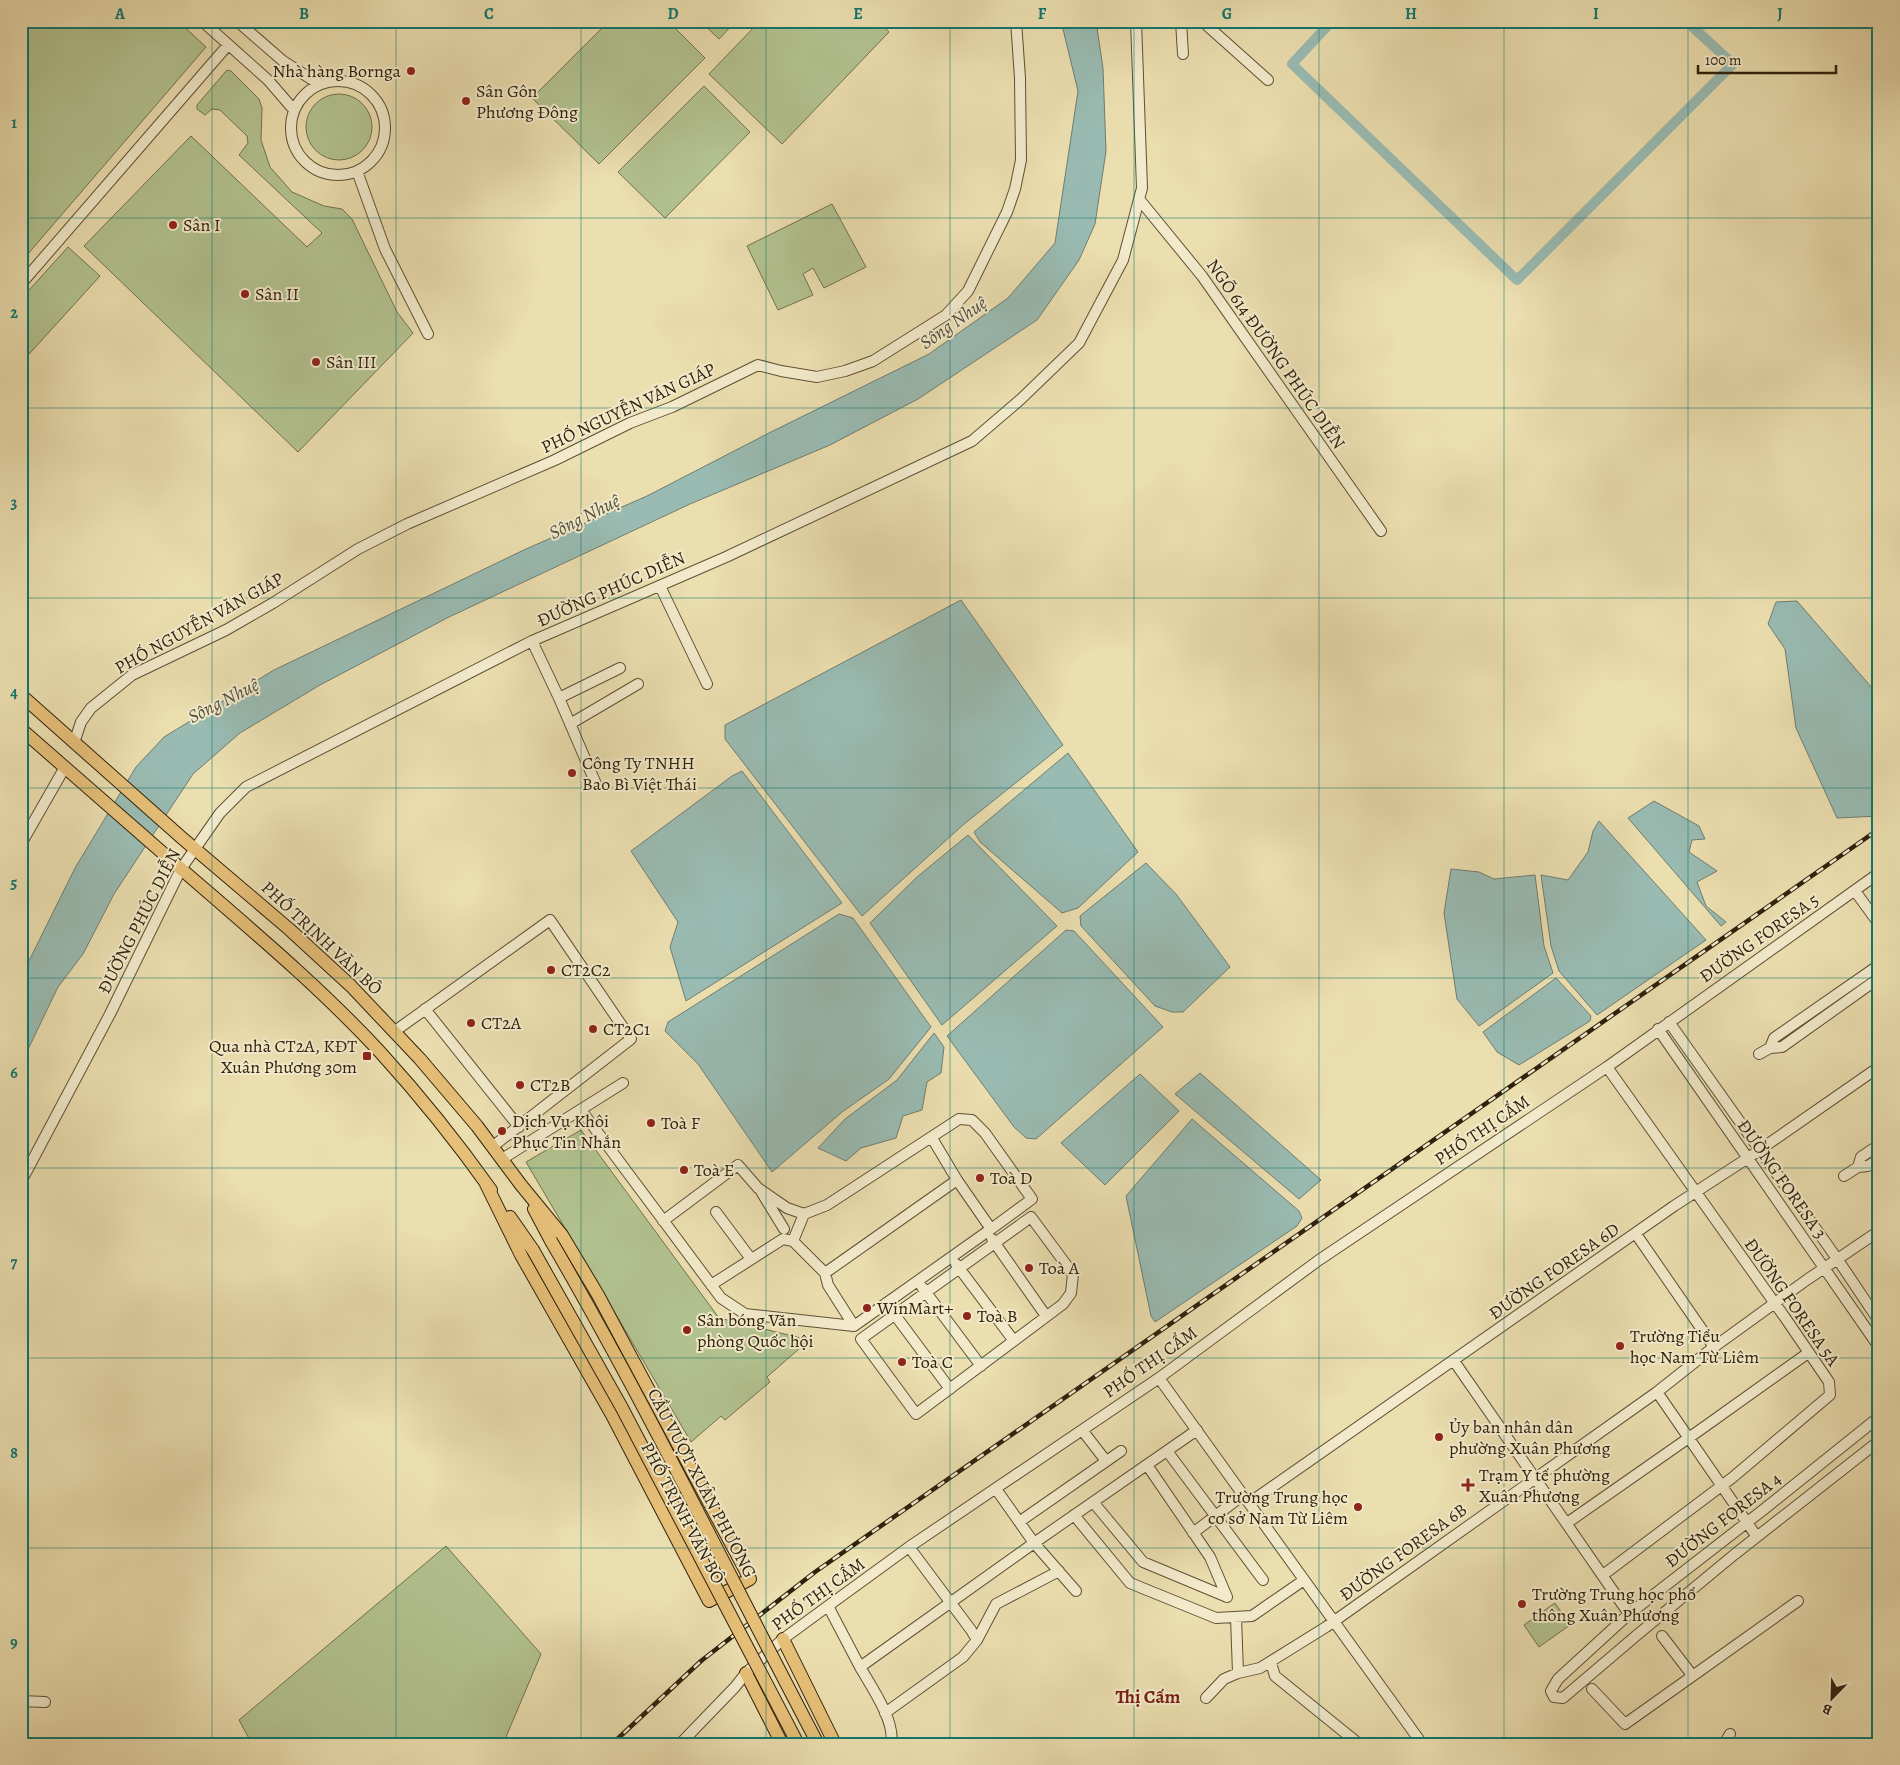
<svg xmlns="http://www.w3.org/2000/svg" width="1900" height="1765" viewBox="0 0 1900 1765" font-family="Alegreya,serif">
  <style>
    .green { fill: #b2c28f; stroke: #71724e }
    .water { fill: #99bbb2; stroke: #6f7d70 }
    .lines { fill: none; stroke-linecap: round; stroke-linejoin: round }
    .canal { stroke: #99bbb2; stroke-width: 10 }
    .minor-casing { stroke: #5f5035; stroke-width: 12 }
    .major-casing { stroke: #30210c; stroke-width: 14 }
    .minor { stroke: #f2eacb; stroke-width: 10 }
    .major { stroke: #e6bf78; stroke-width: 12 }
    .rail-casing { stroke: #30210c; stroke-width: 4.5 }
    .rail { stroke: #f2eacb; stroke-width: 2.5; stroke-dasharray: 8; stroke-linecap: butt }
    .major-bridge-casing { stroke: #30210c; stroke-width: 14; stroke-linecap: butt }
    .major-bridge { stroke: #e6bf78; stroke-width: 12 }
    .grid { fill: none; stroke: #0f766e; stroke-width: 1; stroke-opacity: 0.55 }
    .poi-dot { fill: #8f2418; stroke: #f2eacb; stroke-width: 2 }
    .labels { text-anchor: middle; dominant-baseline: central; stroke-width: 4; stroke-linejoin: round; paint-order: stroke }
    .poi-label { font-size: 18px; fill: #30210c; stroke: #f2eacb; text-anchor: start }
    .street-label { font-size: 18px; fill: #30210c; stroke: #f2eacb }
    .water-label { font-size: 19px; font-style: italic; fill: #504f3e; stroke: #f2eacb }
    .neighbourhood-label { font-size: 19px; font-weight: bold; fill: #7a1f14; stroke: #f2eacb }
    .neatline { fill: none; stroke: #0f766e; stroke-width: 2 }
    .grid-label { font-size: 16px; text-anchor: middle; font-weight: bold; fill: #0f766e }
  </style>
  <rect width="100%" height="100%" fill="#ebdeaf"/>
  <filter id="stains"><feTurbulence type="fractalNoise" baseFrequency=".004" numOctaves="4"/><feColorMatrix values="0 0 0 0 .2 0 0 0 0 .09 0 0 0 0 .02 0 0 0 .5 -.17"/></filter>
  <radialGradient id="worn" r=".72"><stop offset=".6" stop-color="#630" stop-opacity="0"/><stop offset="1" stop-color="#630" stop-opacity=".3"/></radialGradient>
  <!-- green -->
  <path class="green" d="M21,21H178L206,47L21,262Z
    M609,21H668L705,58L599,164L532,98Z
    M700,21H736L719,39Z
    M760,21H878L889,32L782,144L709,74Z
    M227,70L231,71L259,99L262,108L261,140L270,167L292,192L324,206L342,209L352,219L397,312L413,333L298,452L84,246L191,136L307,247L322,233L239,155L248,143L247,136L220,110L212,109L205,115L197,109V105Z
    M704,86L750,132L665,218L618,172Z
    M306 127a33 33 0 1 1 66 0a33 33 0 1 1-66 0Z
    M832,204L866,267L824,288L813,268L803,274L813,295L778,310L747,246Z
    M68,247L100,276L21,363V299Z
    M581,1130L719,1318L809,1340L767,1377L770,1382L725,1420L721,1416L691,1442L526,1162Z
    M446,1546L541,1654L503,1744H252L239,1720Z
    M1555,1603L1570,1625L1539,1647L1524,1625Z"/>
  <!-- water -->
  <path class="water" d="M1061,21H1096L1103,68L1106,151L1095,224L1079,260L1037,320L918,399L830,445L690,504L449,617L320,685L240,733L193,774L114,894L83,954L58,987L21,1064V977L75,868L136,767L164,737L274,670L526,549L647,496L771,432L929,354L1008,298L1055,243L1078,91Z
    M961,600L1063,745L963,825L862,916L725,739V725Z
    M1797,601L1879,696V816L1837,818L1796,728L1785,649L1768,624L1776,602Z
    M1068,753L1138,852L1078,908L1062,913L980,842L974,832Z
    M742,771L842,903L686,1001L670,947L678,922L631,851L732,776Z
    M1654,801L1699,826L1705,839L1692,840L1689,852L1717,871L1697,882L1706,906L1726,922L1721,926L1628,818Z
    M1599,821L1706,940L1597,1015L1559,971L1551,946L1541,875L1568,880L1588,852L1593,831Z
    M968,835L1057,926L942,1025L870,923L917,877Z
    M1146,863L1176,894L1230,967L1183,1012H1172L1155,1006L1081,926L1080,916Z
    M1451,869L1479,872L1494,879L1535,875L1544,946L1553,973L1479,1026L1457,999L1444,913Z
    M839,914L853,918L931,1027L889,1079L842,1112L772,1172L698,1064L665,1031L668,1022Z
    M1066,930L1074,931L1163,1027L1036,1139L1026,1138L1014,1127L947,1036Z
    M1556,978L1591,1016L1590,1021L1519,1065L1497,1052L1483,1032Z
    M934,1033L944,1047L941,1073L927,1082L922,1110L903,1116L896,1138L861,1148L846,1161L818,1148L845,1119L897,1080Z
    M1200,1073L1321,1180L1299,1199L1175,1094Z
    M1140,1074L1179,1111L1105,1185L1061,1143Z
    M1192,1119L1299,1211L1302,1218L1297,1226L1155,1322L1151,1316L1126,1196Z"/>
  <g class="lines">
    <!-- canal -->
    <path class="canal" d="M1332,21L1292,64L1517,280L1733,64L1686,21"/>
    <!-- minor casing -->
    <g class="minor-casing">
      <path id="minor" d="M202,21L268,80L294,110
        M237,21L283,61L319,84
        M1181,21L1183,54
        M1202,21L1268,80
        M291 128a47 47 0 1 1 94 0a47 47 0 1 1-94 0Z
        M357,171L385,249L428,334
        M1139,199L1202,276L1381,531
        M21,284L228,45
        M660,586L707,684
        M532,641L559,698L596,784
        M559,698L620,668
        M570,724L638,684
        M74,743L81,722L91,708L132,675L226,630L273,603L358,549L407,524L555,460L630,423L672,407L758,365L781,371L817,377L845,371L873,361L946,315L968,291L1007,212L1015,189L1021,160L1020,78L1016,21
        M21,844L65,767
        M1855,891L1879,924
        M425,1009L519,1127
        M1669,1022L1838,1260L1879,1321
        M1658,1029L1879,1347
        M395,1031L550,920L631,1039L492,1147
        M1770,1048L1774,1038L1879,965
        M1759,1054L1770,1048L1782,1047L1879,978
        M581,1110L721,1298L745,1314L854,1326L991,1229
        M502,1159L623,1083
        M1858,1167L1861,1157L1879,1145
        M1844,1176L1858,1167L1868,1166L1879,1159
        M21,1182L110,1014L181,869L220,813L246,787L532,641L726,557L972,441L1021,399L1079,343L1123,260L1142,188L1136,21
        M762,1193L784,1229
        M716,1212L751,1259
        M1031,1217L1073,1274L1071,1293L1063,1304L916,1414L861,1339Z
        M663,1221L738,1165L758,1188L787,1208L804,1214L827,1205L959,1119L972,1120L985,1133L1032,1199L991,1229L957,1180L932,1138
        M1636,1234L1714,1347
        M992,1239L1046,1316
        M793,1241L804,1214
        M956,1264L1014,1341
        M825,1273L957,1180
        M711,1285L783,1239L793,1241L825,1273L828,1285L854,1326
        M922,1287L981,1366
        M886,1303L950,1389
        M1454,1361L1629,1614
        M1159,1378L1420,1741
        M1657,1392L1757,1537
        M1879,1417L1763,1510L1629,1614L1558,1679L1551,1691L1554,1697L1563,1698L1637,1635L1735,1554L1879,1441
        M1082,1430L1106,1461
        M1167,1451L1263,1580
        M1147,1465L1210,1557L1227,1597
        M996,1489L1034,1543L1076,1591
        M1093,1502L1143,1562L1227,1597
        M1249,1503L1674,1206L1748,1158L1879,1067
        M1074,1515L1130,1583L1216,1618L1252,1616L1304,1580
        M1019,1522L1121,1451
        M1567,1523L1700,1430L1808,1353
        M1193,1533L1243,1495
        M909,1547L971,1630L977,1640
        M1603,1575L1732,1478L1830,1395L1829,1382L1786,1319L1607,1067
        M828,1606L860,1667L1034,1543L1197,1430
        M1236,1617L1238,1673
        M1662,1636L1692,1675
        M1271,1663L1275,1676L1359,1744
        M860,1667C871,1686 896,1722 891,1744
        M1592,1689L1625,1724L1798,1601
        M1206,1698L1224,1679L1238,1673L1260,1668L1326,1627L1657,1392L1714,1347L1808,1279L1879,1231
        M21,1701L45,1702
        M885,1713L963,1657L977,1640L996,1604L1059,1571
        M680,1744L735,1687L746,1673L783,1639L828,1606L909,1547L1159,1378L1319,1260L1607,1067L1879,873
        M1724,1744L1730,1734"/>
    </g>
    <!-- major casing -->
    <g class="major-casing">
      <path id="major" d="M21,695L182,838L289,929L351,986L420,1059L477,1126L521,1185L562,1235L598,1295L750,1579L709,1601L612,1415L521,1255L486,1184
        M21,729C74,775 127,822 180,868C248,927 319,986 380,1052C420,1096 457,1142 491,1190
        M534,1209L551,1241
        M510,1217L533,1250
        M783,1639L835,1744
        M746,1673L782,1744"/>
    </g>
    <!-- minor -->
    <use href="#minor" class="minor"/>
    <!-- major -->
    <use href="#major" class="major"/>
    <!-- rail casing -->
    <g class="rail-casing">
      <path id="rail" d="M612,1744L701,1661L815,1572L1879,829"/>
    </g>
    <!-- rail -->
    <use href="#rail" class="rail"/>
    <!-- major-bridge casing -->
    <g class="major-bridge-casing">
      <path id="major-bridge" d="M551,1241C647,1405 729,1576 818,1744
        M533,1250L622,1408L798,1744"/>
    </g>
    <!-- major-bridge -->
    <use href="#major-bridge" class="major-bridge"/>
  </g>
  <!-- grid -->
  <path class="grid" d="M212,21V1744M396,21V1744M581,21V1744M766,21V1744M950,21V1744M1134,21V1744M1319,21V1744M1504,21V1744M1688,21V1744M21,218H1879M21,408H1879M21,598H1879M21,788H1879M21,978H1879M21,1168H1879M21,1358H1879M21,1548H1879"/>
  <!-- markers -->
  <g class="poi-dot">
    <circle cx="411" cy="71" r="5"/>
    <circle cx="466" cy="101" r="5"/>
    <circle cx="173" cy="225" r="5"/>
    <circle cx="245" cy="294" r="5"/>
    <circle cx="316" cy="362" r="5"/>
    <circle cx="572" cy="773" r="5"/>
    <circle cx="551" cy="970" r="5"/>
    <circle cx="471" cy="1023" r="5"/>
    <circle cx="593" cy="1029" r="5"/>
    <rect x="362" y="1051" width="10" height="10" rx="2.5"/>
    <circle cx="520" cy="1085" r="5"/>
    <circle cx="651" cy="1123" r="5"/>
    <circle cx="502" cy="1131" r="5"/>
    <circle cx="684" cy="1170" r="5"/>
    <circle cx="980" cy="1178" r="5"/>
    <circle cx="1029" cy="1268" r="5"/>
    <circle cx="867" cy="1308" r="5"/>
    <circle cx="967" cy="1316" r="5"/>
    <circle cx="687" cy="1330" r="5"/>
    <circle cx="1620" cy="1346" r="5"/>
    <circle cx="902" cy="1362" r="5"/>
    <circle cx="1439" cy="1437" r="5"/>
    <path d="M1465.5 1477.5h5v5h5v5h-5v5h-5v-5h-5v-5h5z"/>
    <circle cx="1358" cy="1507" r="5"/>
    <circle cx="1522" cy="1604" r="5"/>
  </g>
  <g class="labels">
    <!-- poi labels -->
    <g class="poi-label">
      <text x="401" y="71" text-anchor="end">Nhà hàng Bornga</text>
      <text x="476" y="91">Sân Gôn<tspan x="476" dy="21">Phương Đông</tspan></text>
      <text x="183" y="225">Sân I</text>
      <text x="255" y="294">Sân II</text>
      <text x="326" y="362">Sân III</text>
      <text x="582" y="763">Công Ty TNHH<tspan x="582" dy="21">Bao Bì Việt Thái</tspan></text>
      <text x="561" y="970">CT2C2</text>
      <text x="481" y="1023">CT2A</text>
      <text x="603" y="1029">CT2C1</text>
      <text x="357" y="1046" text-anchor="end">Qua nhà CT2A, KĐT<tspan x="357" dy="21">Xuân Phương 30m</tspan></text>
      <text x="530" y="1085">CT2B</text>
      <text x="512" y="1121">Dịch Vụ Khôi<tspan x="512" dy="21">Phục Tin Nhắn</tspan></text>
      <text x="661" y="1123">Toà F</text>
      <text x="694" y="1170">Toà E</text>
      <text x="990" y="1178">Toà D</text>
      <text x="1039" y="1268">Toà A</text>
      <text x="877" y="1308">WinMart+</text>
      <text x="977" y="1316">Toà B</text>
      <text x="697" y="1320">Sân bóng Văn<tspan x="697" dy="21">phòng Quốc hội</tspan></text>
      <text x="1630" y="1336">Trường Tiểu<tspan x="1630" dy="21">học Nam Từ Liêm</tspan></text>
      <text x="912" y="1362">Toà C</text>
      <text x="1449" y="1427">Ủy ban nhân dân<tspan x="1449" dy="21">phường Xuân Phương</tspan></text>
      <text x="1479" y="1475">Trạm Y tế phường<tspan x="1479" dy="21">Xuân Phương</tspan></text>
      <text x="1348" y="1497" text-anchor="end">Trường Trung học<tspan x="1348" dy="21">cơ sở Nam Từ Liêm</tspan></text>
      <text x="1532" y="1594">Trường Trung học phổ<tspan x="1532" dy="21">thông Xuân Phương</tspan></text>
    </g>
    <!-- street labels -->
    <g class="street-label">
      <text transform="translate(1276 354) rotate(55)">NGÕ 614 ĐƯỜNG PHÚC DIỄN</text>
      <text transform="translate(628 408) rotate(-25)">PHỐ NGUYỄN VĂN GIÁP</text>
      <text transform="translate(611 589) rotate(-24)">ĐƯỜNG PHÚC DIỄN</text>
      <text transform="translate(199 623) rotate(-29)">PHỐ NGUYỄN VĂN GIÁP</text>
      <text transform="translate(139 921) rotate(-63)">ĐƯỜNG PHÚC DIỄN</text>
      <text transform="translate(322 938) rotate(43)">PHỐ TRỊNH VĂN BÔ</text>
      <text transform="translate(1759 938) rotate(-35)">ĐƯỜNG FORESA 5</text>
      <text transform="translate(1482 1130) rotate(-34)">PHỐ THỊ CẨM</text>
      <text transform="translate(1782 1179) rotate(55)">ĐƯỜNG FORESA 3</text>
      <text transform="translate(1554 1271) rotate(-35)">ĐƯỜNG FORESA 6D</text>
      <text transform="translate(1792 1302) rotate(55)">ĐƯỜNG FORESA 5A</text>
      <text transform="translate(1150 1362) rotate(-35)">PHỐ THỊ CẨM</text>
      <text transform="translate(702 1483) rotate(62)">CẦU VƯỢT XUÂN PHƯƠNG</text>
      <text transform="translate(683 1513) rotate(62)">PHỐ TRỊNH VĂN BÔ</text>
      <text transform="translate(1723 1520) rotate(-38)">ĐƯỜNG FORESA 4</text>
      <text transform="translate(1403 1552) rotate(-36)">ĐƯỜNG FORESA 6B</text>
      <text transform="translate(818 1594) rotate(-36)">PHỐ THỊ CẨM</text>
    </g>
    <!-- water labels -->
    <g class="water-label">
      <text transform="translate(953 323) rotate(-35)">Sông Nhuệ</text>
      <text transform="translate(584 517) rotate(-27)">Sông Nhuệ</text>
      <text transform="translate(223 701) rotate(-27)">Sông Nhuệ</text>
    </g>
    <!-- neighbourhood labels -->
    <g class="neighbourhood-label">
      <text x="1148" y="1697">Thị Cấm</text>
    </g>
  </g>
  <!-- margin -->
  <rect width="1900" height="1765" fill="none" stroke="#ebdeaf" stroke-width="55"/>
  <!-- north arrow -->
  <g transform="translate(1832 1698) rotate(203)" stroke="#f2eacb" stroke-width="4" paint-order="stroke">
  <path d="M0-4L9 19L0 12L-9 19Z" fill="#30210c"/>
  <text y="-8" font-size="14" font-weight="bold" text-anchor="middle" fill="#30210c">B</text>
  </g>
  <!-- scale -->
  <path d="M1698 65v8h138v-8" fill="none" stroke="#30210c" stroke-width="2.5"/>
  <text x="1705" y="65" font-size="15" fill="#30210c" stroke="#f2eacb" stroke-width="4" paint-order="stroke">100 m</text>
  <rect x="28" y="28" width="1844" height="1710" class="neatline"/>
  <g class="grid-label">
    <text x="120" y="19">A</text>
    <text x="304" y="19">B</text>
    <text x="489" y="19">C</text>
    <text x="673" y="19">D</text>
    <text x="858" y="19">E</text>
    <text x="1042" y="19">F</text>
    <text x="1227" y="19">G</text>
    <text x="1411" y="19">H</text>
    <text x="1596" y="19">I</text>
    <text x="1780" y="19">J</text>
    <text x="14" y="128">1</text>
    <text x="14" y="318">2</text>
    <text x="14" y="508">3</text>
    <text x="14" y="698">4</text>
    <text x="14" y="888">5</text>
    <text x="14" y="1078">6</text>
    <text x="14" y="1268">7</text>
    <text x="14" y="1458">8</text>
    <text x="14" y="1648">9</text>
  </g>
  <rect width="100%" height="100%" filter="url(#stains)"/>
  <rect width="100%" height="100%" fill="url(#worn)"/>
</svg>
